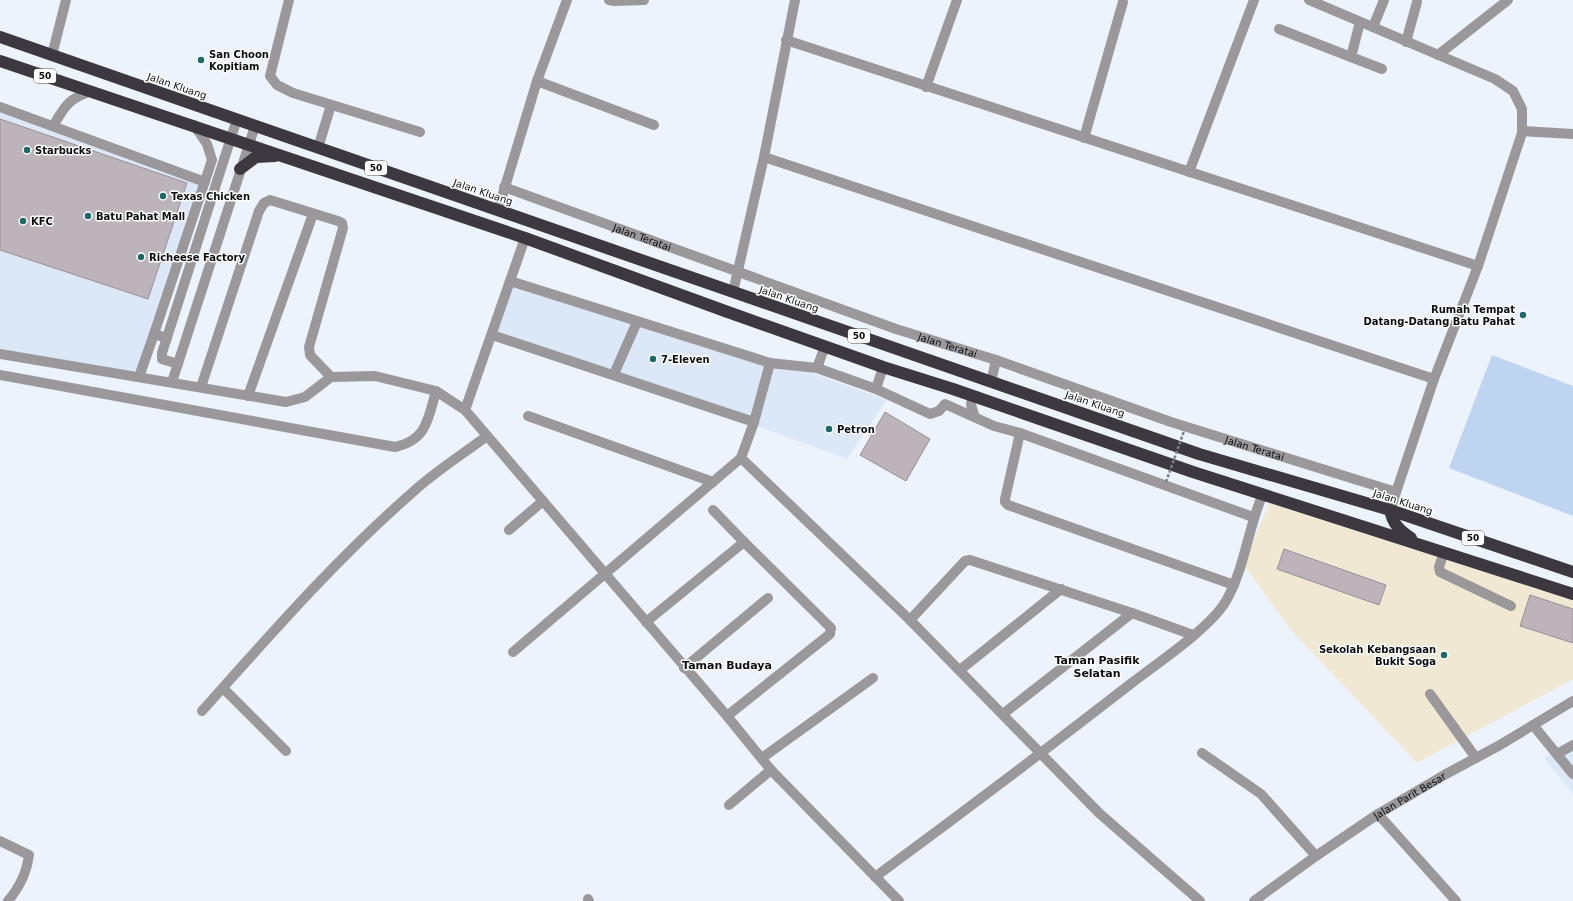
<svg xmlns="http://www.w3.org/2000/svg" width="1573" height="901" viewBox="0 0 1573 901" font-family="'DejaVu Sans',sans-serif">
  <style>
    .built { fill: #dce8f8 }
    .education { fill: #f0e8d2 }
    .green { fill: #bed4f0 }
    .building { fill: #bdb3ba; stroke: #999097 }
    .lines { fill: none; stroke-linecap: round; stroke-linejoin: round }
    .minor { stroke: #9b989c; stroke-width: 10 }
    .highway { stroke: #3d373f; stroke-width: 12 }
    .path-bridge { stroke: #7b7f86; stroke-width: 2.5; stroke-dasharray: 3 2; stroke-linecap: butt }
    .poi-dot { fill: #1d6965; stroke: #fff; stroke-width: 1.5 }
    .labels { text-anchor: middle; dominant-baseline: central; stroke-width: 3; stroke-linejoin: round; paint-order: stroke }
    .shield { fill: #fff; stroke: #545557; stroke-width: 1 }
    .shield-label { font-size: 9px; font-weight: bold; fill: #0a0c0f }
    .poi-label { font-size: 10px; font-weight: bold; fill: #0a0c0f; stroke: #fff; text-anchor: start }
    .street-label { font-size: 10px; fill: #0a0c0f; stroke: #fff }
    .neighbourhood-label { font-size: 11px; font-weight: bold; fill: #0a0c0f; stroke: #fff }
  </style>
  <rect width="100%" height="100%" fill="#ecf3fd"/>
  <!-- built -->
  <path class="built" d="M0,105L209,181L144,373L0,349Z
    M507,275L772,359L887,400L847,459L757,426L487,336Z
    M1573,741V794L1544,758Z"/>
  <!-- education -->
  <path class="education" d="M1270,501L1573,599V679L1417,763L1291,630L1244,565Z"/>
  <!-- green -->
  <path class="green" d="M1492,355L1573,386V516L1449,468Z"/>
  <!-- building -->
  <path class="building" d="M0,119L187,183L148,299L0,250Z
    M885,412L930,439L906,481L860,455Z
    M1284,549L1386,585L1379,605L1277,569Z
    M1530,595L1573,609V643L1520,626Z"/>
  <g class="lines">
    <!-- minor -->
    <g class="minor">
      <path d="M289,0L270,76L277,85L293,93L420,132"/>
      <path d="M609,0L614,1L644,0"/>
      <path d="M1309,0L1495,79L1513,91L1522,109V133L1478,266L1434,379L1390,510"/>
      <path d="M1360,22L1351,57L1382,69"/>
      <path d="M1373,27L1384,0"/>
      <path d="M1279,29L1351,57"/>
      <path d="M786,40L1478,266"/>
      <path d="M1406,42L1417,2"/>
      <path d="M52,55L66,0"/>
      <path d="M1438,55L1508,0"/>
      <path d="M537,81L654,125"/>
      <path d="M926,87L957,0"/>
      <path d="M0,107L205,182"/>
      <path d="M53,126C65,106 68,99 91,91"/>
      <path d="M1522,131L1573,134"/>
      <path d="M1084,138L1123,2"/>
      <path d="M318,148L331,105"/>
      <path d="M764,157L1434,379"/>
      <path d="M1189,172L1254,0"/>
      <path id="s1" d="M504,187L896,329L996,360L1171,422L1396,492"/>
      <path d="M498,210L537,81L567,0"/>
      <path d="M510,281L770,363L817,368L876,389L930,414L939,411L945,404L994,426L1020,433L1253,517"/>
      <path d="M733,292L764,157L795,0"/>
      <path d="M492,335L754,422"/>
      <path d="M167,338L154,334L212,160L207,144L194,125"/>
      <path d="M0,354L286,402L305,397L331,377L375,376L436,391L465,410L727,716L771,770L899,901"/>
      <path d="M178,364L162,359V353L237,119"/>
      <path d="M817,368L825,346"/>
      <path d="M614,374L637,322"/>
      <path d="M0,375L395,447C427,440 428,419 436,391"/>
      <path d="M139,377L154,334"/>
      <path d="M172,382L255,126"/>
      <path d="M991,382L996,360"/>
      <path d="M201,387L259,211L264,203L270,200L338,221L342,223L343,228L309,347L310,355L331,377"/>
      <path d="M876,389L883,367"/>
      <path d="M248,396L313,214"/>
      <path d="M972,396L971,405L975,417"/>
      <path d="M465,410L525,238"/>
      <path d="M528,416L713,482"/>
      <path d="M1020,433L1005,499V502L1008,505L1234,585"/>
      <path d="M741,458L910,620L1099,813L1200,901"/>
      <path d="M713,510L744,542L831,628L830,634L727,716"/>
      <path d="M509,530L543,501"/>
      <path d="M1444,552L1439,567L1440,572L1511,606"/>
      <path d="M910,620L965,561L970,560L1132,613L1193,635"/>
      <path d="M646,622L744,542"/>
      <path d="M513,652L741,458L754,422L770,363"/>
      <path d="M684,668L768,598"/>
      <path d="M960,670L1061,589"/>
      <path d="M223,688L286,751"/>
      <path d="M1430,694L1476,758"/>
      <path d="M202,711C270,635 337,558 414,491C436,471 463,454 487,436"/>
      <path d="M1003,714L1132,613"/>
      <path d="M1533,725L1573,774"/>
      <path d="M1202,753L1261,794L1316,856"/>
      <path d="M1557,754L1573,745"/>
      <path d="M762,758L873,678"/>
      <path d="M729,805L771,770"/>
      <path d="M1378,814L1456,901"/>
      <path d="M0,841L29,855C27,872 19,888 8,901"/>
      <path d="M875,877C962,813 1048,748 1133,682C1159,662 1210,628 1226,601C1244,570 1248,529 1262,496"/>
      <path d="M588,899L589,901"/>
      <path id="s2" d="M1254,901L1316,856L1378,814L1446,774L1500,745L1573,701"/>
    </g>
    <!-- highway -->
    <path class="highway" d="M0,37L1199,454L1390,510L1573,572
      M0,61L525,238L725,311L883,367L953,389L1193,472L1573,594
      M240,169L256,157L275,156
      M1390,510C1393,524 1399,530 1411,538"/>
    <!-- path-bridge -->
    <path class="path-bridge" d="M1166,482L1184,431"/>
  </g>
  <!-- markers -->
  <g class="poi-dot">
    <circle cx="201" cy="60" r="4"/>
    <circle cx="27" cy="150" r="4"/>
    <circle cx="163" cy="196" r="4"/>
    <circle cx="88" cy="216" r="4"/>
    <circle cx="23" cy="221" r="4"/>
    <circle cx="141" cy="257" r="4"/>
    <circle cx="1523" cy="315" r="4"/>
    <circle cx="653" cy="359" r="4"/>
    <circle cx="829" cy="429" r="4"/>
    <circle cx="1444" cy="655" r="4"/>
  </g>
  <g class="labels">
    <!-- shield labels -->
    <g class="shield">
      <rect x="34" y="69" width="22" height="14" rx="3"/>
      <rect x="365" y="161" width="22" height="14" rx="3"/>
      <rect x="848" y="329" width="22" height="14" rx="3"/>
      <rect x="1462" y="531" width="22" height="14" rx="3"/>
    </g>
    <g class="shield-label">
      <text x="45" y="76">50</text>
      <text x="376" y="168">50</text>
      <text x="859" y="336">50</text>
      <text x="1473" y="538">50</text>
    </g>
    <!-- poi labels -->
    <g class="poi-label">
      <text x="209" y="54">San Choon<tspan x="209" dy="12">Kopitiam</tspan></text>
      <text x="35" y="150">Starbucks</text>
      <text x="171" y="196">Texas Chicken</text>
      <text x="96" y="216">Batu Pahat Mall</text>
      <text x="31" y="221">KFC</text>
      <text x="149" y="257">Richeese Factory</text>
      <text x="1515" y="309" text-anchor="end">Rumah Tempat<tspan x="1515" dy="12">Datang-Datang Batu Pahat</tspan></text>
      <text x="661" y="359">7-Eleven</text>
      <text x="837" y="429">Petron</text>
      <text x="1436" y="649" text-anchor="end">Sekolah Kebangsaan<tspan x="1436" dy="12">Bukit Soga</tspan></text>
    </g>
    <!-- street labels -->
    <g class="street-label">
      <text transform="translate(177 86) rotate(19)">Jalan Kluang</text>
      <text transform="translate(483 192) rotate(19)">Jalan Kluang</text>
      <text stroke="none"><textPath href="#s1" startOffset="147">Jalan Teratai</textPath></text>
      <text transform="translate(789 299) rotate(19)">Jalan Kluang</text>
      <text stroke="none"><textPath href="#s1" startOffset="471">Jalan Teratai</textPath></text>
      <text transform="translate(1095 404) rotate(19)">Jalan Kluang</text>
      <text stroke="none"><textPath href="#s1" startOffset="795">Jalan Teratai</textPath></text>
      <text transform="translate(1403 502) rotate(18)">Jalan Kluang</text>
      <text stroke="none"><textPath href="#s2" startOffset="188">Jalan Parit Besar</textPath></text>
    </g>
    <!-- neighbourhood labels -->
    <g class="neighbourhood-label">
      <text x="1097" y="660">Taman Pasifik<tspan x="1097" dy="13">Selatan</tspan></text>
      <text x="727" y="665">Taman Budaya</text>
    </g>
  </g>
</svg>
